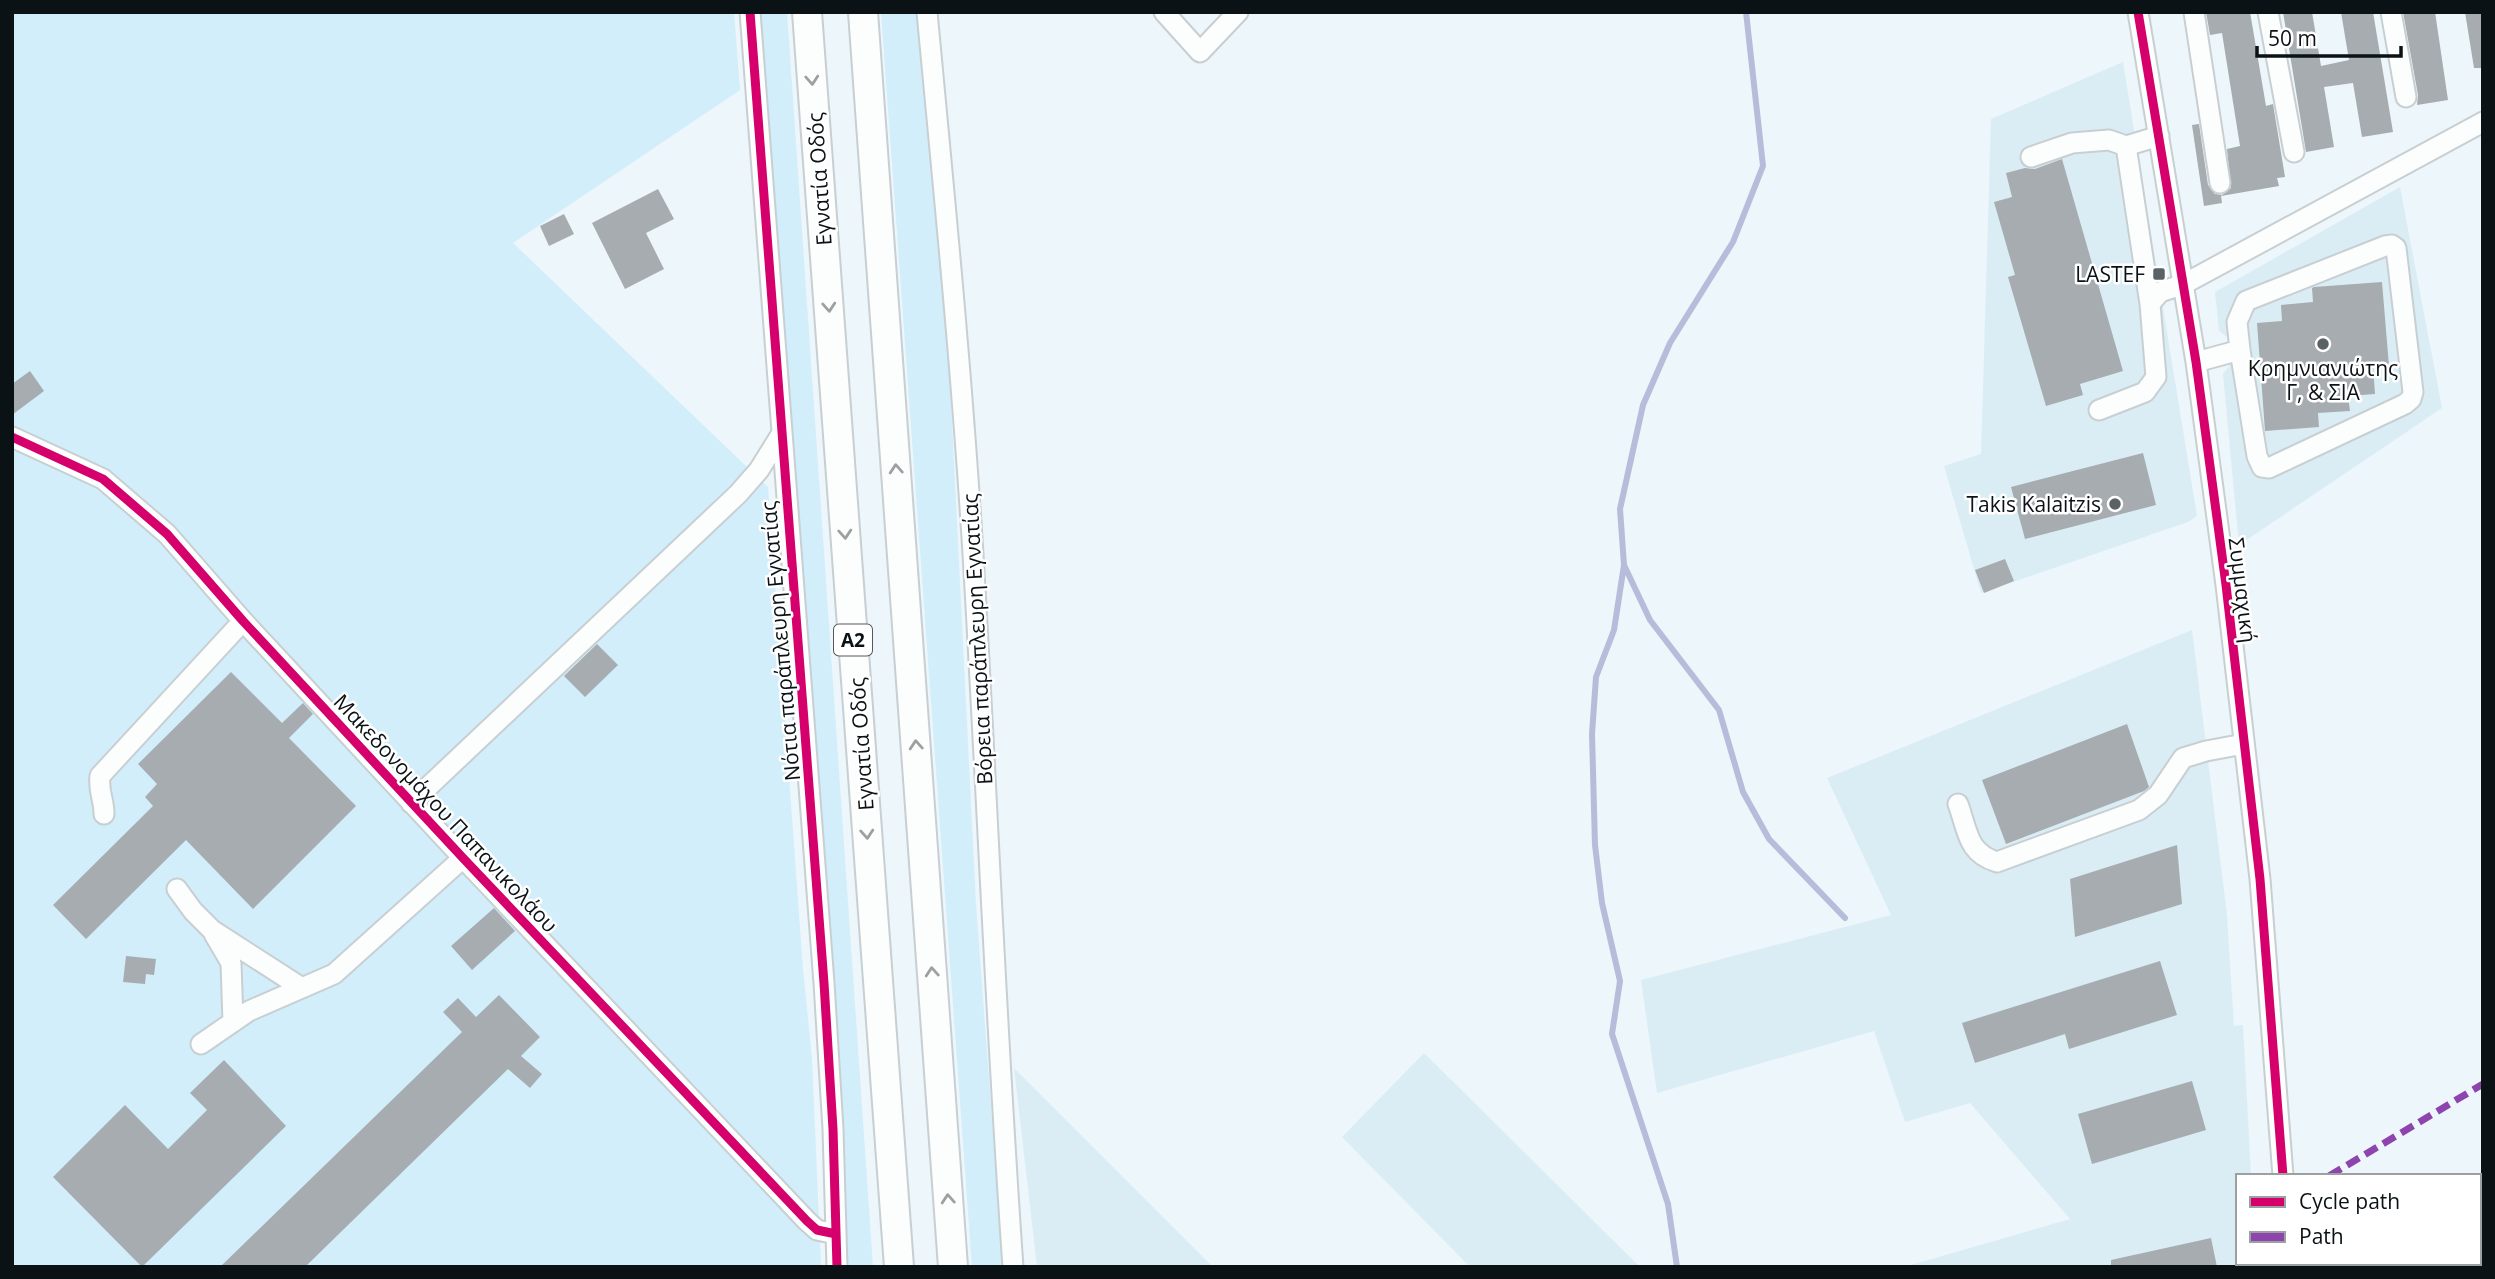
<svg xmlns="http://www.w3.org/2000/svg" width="2495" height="1279" viewBox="0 0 2495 1279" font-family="'Open Sans',sans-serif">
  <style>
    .built { fill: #daedf5 }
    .green { fill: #d2eefb }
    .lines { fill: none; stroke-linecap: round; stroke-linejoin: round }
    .stream { stroke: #b6bdda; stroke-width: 6 }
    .building { fill: #a6acb0 }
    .minor-casing { stroke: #c8cfd2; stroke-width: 23 }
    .highway-casing { stroke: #c8cfd2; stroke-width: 32 }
    .minor { stroke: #fcfefe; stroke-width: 19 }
    .highway { stroke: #fcfefe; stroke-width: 28 }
    .quiet { stroke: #8e44ad; stroke-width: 7; stroke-dasharray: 14 7; stroke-linecap: butt }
    .cycleway-casing { stroke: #fff; stroke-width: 13 }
    .cycleway { stroke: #d6006c; stroke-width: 9 }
    .oneway { stroke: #9ca0a1 }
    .poi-dot { fill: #5a6265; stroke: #fff; stroke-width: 2.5 }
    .labels { text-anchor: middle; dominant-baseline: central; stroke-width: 5; stroke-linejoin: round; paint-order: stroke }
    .shield { fill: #fff; stroke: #54595b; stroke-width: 2 }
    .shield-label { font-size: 19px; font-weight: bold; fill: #0b1215 }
    .street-label { font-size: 21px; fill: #0b1215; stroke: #fff }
    .poi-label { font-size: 21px; fill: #0b1215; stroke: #fff; text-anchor: end }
  </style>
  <rect width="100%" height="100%" fill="#edf6fa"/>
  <!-- built -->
  <path class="built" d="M2123,62L2197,516L2188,522L1981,593L1944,466L1981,454L1991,119Z
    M2400,187L2442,408L2239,545L2223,374L2230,365L2227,337L2219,331L2215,292Z
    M2192,630L2227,915L2234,1026L2243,1025L2251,1176H2238V1263H2257V1267H1904L2070,1219L1970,1103L1905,1122L1874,1031L1657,1093L1641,980L1891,915L1827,778Z
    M1424,1053L1640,1267H1470L1342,1137Z
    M1014,1068L1213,1267H1037Z"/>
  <!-- green -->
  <path class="green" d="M12,12H734L740,90L513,243L768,487L803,969L812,1059L821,1267H12Z
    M759,12H787L873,1267H848L822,817Z
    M881,12H917L946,301L976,904L1003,1267H972Z"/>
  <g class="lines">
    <!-- stream -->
    <path class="stream" d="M1746,12L1763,166L1733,242L1670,343L1643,405L1620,509L1624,565L1650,620L1719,710L1743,792L1769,839L1845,918
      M1624,565L1614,630L1596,677L1592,734L1595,845L1602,903L1620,981L1612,1034L1668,1204L1677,1267"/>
  </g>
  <!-- building -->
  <path class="building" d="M2206,12H2250L2266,106L2273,104L2285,177L2277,178L2279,186L2221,196L2222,203L2204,206L2192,125L2199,124L2208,185L2215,194L2222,195L2231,188L2227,149L2240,146L2222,33L2210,35Z
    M2283,12H2312L2321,66L2349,60L2341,12H2373L2393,132L2362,137L2353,83L2324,87L2334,147L2306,152Z
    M2403,12H2435L2448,100L2417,105L2418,95Z
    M2465,12H2483V68H2474Z
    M2062,159L2123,371L2080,384L2083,395L2046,406L2008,277L2015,275L1994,202L2012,197L2006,173L2025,168L2035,169Z
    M658,189L674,219L646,233L664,269L625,289L592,223Z
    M564,214L574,234L549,246L540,226Z
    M2382,282L2389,366L2373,367L2375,394L2348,396L2350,411L2318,413L2319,427L2265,431L2257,323L2282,321L2281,305L2313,302L2312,288L2314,287Z
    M30,371L44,391L12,415V384Z
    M2143,453L2156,505L2025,539L2011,487Z
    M2005,559L2014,581L1984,593L1975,570Z
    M597,644L618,665L585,697L564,676Z
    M231,672L282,723L303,703L313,714L289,738L356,806L253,909L186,840L86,939L53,905L153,806L145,797L157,784L138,764Z
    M2127,724L2149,787L2144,791L2006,844L1982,780Z
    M2177,845L2182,904L2075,937L2070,879Z
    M494,908L515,931L472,970L451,946Z
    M126,956L156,959L154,975L146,974L145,984L123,982Z
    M2160,961L2177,1015L2069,1049L2065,1034L1975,1063L1962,1023Z
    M499,995L540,1037L521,1056L542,1074L530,1088L508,1069L305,1267H220L462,1032L443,1012L458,998L476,1017Z
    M224,1060L286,1126L142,1267L53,1177L125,1105L168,1149L207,1110L190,1093Z
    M2192,1081L2206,1130L2092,1164L2078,1114Z
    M2211,1238L2217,1267H2111V1260Z"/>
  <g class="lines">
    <!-- minor casing -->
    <g class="minor-casing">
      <path id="minor" d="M750,12L824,983L833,1129L837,1267
        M927,12C944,193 962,373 973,554C987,791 996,1029 1013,1267
        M1164,12L1200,52L1238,12
        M2138,12L2196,362L2226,585L2260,879L2283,1176
        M2194,12L2220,183
        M2268,12L2294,152
        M2391,12L2406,97
        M2126,146L2150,304
        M2031,157L2072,143L2109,140L2126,146L2159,136
        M2196,362L2240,350L2237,322L2246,301L2385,246L2392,245L2396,248L2413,392L2411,399L2405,404L2269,468L2262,467L2257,456L2240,350
        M2099,410L2145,392L2156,377L2150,304L2160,292L2184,284L2483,122
        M12,437L103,479L167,534L243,621L463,858L807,1221L817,1230L836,1234
        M411,803L738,494L759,470L782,433
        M1958,804C1968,831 1967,853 1997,862L2139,810L2158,795L2183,758L2206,751L2244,744
        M104,814C104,799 98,792 100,776L243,621
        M177,889L193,911L212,930L302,988
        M214,934L231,963L233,1022
        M201,1044L249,1011L334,974L463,858
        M2289,1263V1267"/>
    </g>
    <!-- highway casing -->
    <g class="highway-casing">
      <path id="highway" d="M807,12L899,1267
        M863,12L953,1267"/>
    </g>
    <!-- minor -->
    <use href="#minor" class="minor"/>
    <!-- highway -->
    <use href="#highway" class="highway"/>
    <!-- quiet -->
    <path class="quiet" d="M2329,1176L2483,1084"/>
    <!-- cycleway casing -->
    <g class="cycleway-casing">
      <path id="cycleway" d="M750,12L824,983L833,1129L837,1267
        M2138,12L2196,362L2226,585L2260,879L2283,1176
        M12,437L103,479L167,534L243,621L463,858L807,1221L817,1230L836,1234"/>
    </g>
    <!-- cycleway -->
    <use href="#cycleway" class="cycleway"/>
  </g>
  <!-- one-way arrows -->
  <defs><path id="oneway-chevron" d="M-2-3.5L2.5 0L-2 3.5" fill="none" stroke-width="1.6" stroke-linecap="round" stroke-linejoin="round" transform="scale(1.75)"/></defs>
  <g class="oneway">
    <use href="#oneway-chevron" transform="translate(812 80) rotate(86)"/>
    <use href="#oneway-chevron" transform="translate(829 307) rotate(86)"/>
    <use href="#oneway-chevron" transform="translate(896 469) rotate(-94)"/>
    <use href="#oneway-chevron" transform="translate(845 534) rotate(86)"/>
    <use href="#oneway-chevron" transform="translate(916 745) rotate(-94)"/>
    <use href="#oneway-chevron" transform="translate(867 834) rotate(86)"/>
    <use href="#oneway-chevron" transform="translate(932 972) rotate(-94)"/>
    <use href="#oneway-chevron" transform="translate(948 1199) rotate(-94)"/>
  </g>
  <!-- markers -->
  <g class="poi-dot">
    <rect x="2152" y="267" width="14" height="14" rx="3.5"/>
    <circle cx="2323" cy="344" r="7"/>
    <circle cx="2115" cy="504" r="7"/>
  </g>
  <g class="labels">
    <!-- shield labels -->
    <rect class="shield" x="834" y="624.5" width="38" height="31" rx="5"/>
    <g class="shield-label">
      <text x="853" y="640">Α2</text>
    </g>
    <!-- street labels -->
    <g class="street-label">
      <text transform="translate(819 179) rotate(-94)">Εγνατία Οδός</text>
      <text transform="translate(2243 590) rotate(83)">Συμμαχική</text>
      <text transform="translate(977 639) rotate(-93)">Βόρεια παράπλευρη Εγνατίας</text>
      <text transform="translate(780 641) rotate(-95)">Νότια παράπλευρη Εγνατίας</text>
      <text transform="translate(861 744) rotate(-94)">Εγνατία Οδός</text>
      <text transform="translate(446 813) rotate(47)">Μακεδονομάχου Παπανικολάου</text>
    </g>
    <!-- poi labels -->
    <g class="poi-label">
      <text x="2145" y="274">LASTEF</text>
      <text x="2323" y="368" text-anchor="middle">Κρημνιανιώτης<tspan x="2323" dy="24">Γ, &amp; ΣΙΑ</tspan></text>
      <text x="2101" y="504">Takis Kalaitzis</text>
    </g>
  </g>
  <!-- border -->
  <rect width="2495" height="1279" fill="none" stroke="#0b1215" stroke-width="28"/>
  <!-- legend -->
  <rect x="2236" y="1174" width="245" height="91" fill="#ffffff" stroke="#9da0a1" stroke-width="2"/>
  <rect x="2250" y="1197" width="35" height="10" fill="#d6006c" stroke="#9da0a1" stroke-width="2"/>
  <text x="2299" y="1209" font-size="21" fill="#0b1215">Cycle path</text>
  <rect x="2250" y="1232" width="35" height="10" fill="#8e44ad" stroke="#9da0a1" stroke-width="2"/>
  <text x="2299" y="1244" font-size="21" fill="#0b1215">Path</text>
  <!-- scale -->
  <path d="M2257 46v10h144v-10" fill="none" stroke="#0b1215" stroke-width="3.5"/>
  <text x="2268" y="46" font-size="21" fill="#0b1215" stroke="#ffffff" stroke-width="5" paint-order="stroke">50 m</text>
</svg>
